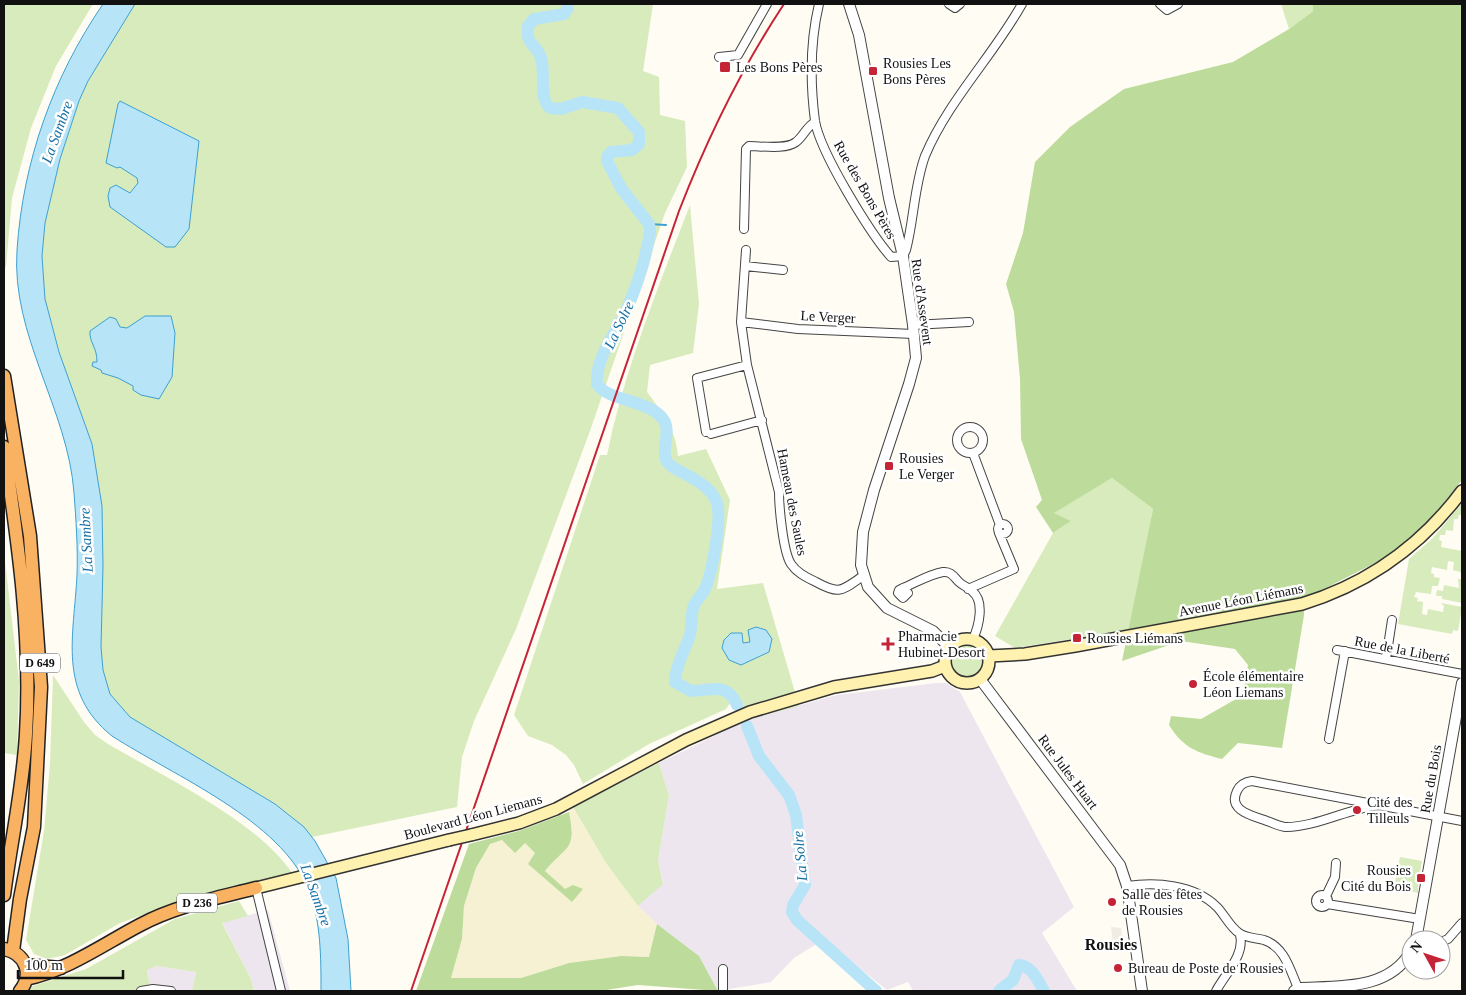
<svg xmlns="http://www.w3.org/2000/svg" width="1466" height="995" viewBox="0 0 1466 995" font-family="'Times New Roman',serif">
  <style>
    .industrial { fill: #ede6ef }
    .farmland { fill: #f6f1d3 }
    .green { fill: #d8ebbc }
    .forest { fill: #bddc9b }
    .plaza { fill: #f1ece1 }
    .water { fill: #b8e4f8; stroke: #3da0d0 }
    .lines { fill: none; stroke-linecap: round; stroke-linejoin: round }
    .stream { stroke: #3da0d0; stroke-width: 2 }
    .river { stroke: #b8e4f8; stroke-width: 12 }
    .minor-casing { stroke: #444; stroke-width: 10 }
    .tertiary-casing { stroke: #444; stroke-width: 12 }
    .secondary-casing { stroke: #333; stroke-width: 14 }
    .trunk-casing { stroke: #222; stroke-width: 15 }
    .minor { stroke: #fff; stroke-width: 8 }
    .tertiary { stroke: #fff; stroke-width: 10 }
    .secondary { stroke: #fff1af; stroke-width: 11 }
    .trunk { stroke: #f8b262; stroke-width: 12 }
    .rail { stroke: #c52437; stroke-width: 2 }
    .secondary-bridge-casing { stroke: #333; stroke-width: 14; stroke-linecap: butt }
    .secondary-bridge { stroke: #fff1af; stroke-width: 11 }
    .poi-dot { fill: #c52437; stroke: #fff; stroke-width: 2 }
    .labels { text-anchor: middle; dominant-baseline: central; stroke-width: 5; stroke-linejoin: round; paint-order: stroke }
    .shield { fill: #fff; stroke: #585858; stroke-width: 1 }
    .shield-label { font-size: 12px; font-weight: bold; fill: #111 }
    .poi-label { font-size: 14px; fill: #111; stroke: #fff; text-anchor: start }
    .street-label { font-size: 14px; fill: #111; stroke: #fff }
    .water-label { font-size: 15px; font-style: italic; fill: #1671a7; stroke: #fff }
    .quarter-label { font-size: 16px; font-weight: bold; fill: #111; stroke: #fff }
  </style>
  <rect width="100%" height="100%" fill="#fffcf4"/>
  <!-- industrial -->
  <path class="industrial" d="M936,683H946L960,692L1074,907L1042,933L1077,991H913L908,982L887,990L827,942L815,945L794,958L771,982L718,991L699,956L657,924L638,906L663,883L658,860L669,796L659,763L747,720L837,695Z
    M268,910L290,991H254L251,979L222,922Z
    M156,966L196,972L192,991H151L147,969Z"/>
  <!-- farmland -->
  <path class="farmland" d="M573,807L606,863L638,906L657,924L650,957L621,956L569,963L521,978H451L462,939L464,906L476,868L490,844L502,840L524,842L535,853L529,864L565,890L545,871L572,830L569,812Z"/>
  <!-- green -->
  <path class="green" d="M4,4H93L56,66L31,128L12,198L6,267L4,268Z
    M135,4H653L643,71L659,77L660,115L685,121L687,167L665,213L590,431L516,629L474,721L462,757L457,807L312,837L275,804L130,717L110,694L103,670L101,647L103,526L92,444L59,352L49,314L45,299L42,256L45,223L60,159L79,101L88,81Z
    M1281,4H1313V11L1289,29Z
    M690,205L699,304L693,353L650,365L647,392C663,413 676,430 678,456L706,449L730,500L717,589L763,583L799,706L747,720L736,695L726,709L649,744L583,784L574,765L566,755L552,745L528,736L514,715L600,455H607C624,370 659,285 690,205Z
    M1112,478L1153,509L1130,630L1015,648L995,636L1053,533L1071,521L1053,513Z
    M1462,503V515H1459L1458,519H1454L1453,531L1446,530L1445,535H1440L1439,540L1442,541L1441,547L1462,551V575L1460,572L1453,570L1454,562L1448,561L1447,570L1432,567L1431,573L1434,574V577L1440,578L1438,586H1432L1431,594L1416,592L1414,597L1418,598L1417,601L1423,602L1422,614L1427,615L1428,609L1443,612L1444,606L1441,603L1462,607L1458,631L1453,630L1452,634L1398,624L1409,559L1433,538Z
    M4,553L19,681L17,755L4,753Z
    M1458,579H1462V603L1442,599V596H1436L1437,590L1443,591L1444,585L1459,588Z
    M951 661a16 16 0 1 1 32 0a16 16 0 1 1-32 0Z
    M53,675L84,722L95,735L108,744C161,775 259,822 292,873L199,895L120,923L65,955L47,959L34,954L26,940L44,831L50,764Z
    M659,763L669,796L658,860L663,884L638,906L606,863L573,807Z
    M1400,857L1422,861L1418,883V893L1394,887Z
    M239,901L248,916L222,923L251,979L254,991H192L196,972L156,966L147,970L151,991H27L30,987L86,969L175,919Z"/>
  <!-- forest -->
  <path class="forest" d="M1313,4H1462V480L1429,521L1387,557L1304,599V615L1282,748L1238,743L1222,759C1198,753 1183,748 1169,725L1171,716L1201,719L1243,695L1248,665L1235,649L1181,641L1122,661L1153,509L1112,478L1054,513L1071,521L1053,533L1036,507L1042,500L1021,439L1020,379L1014,312L1006,284L1023,233L1035,162L1070,127L1124,89L1233,62L1289,29L1313,11Z
    M569,812C577,852 566,845 545,871L565,889L573,885L583,889L572,902L528,864L535,853L525,843L515,853L502,840L490,844L476,868L464,906L462,939L451,978H521L569,963L621,956L649,957L657,924L699,956L718,991L638,985L600,991H416L469,844L519,831Z"/>
  <!-- plaza -->
  <path class="plaza" d="M1111,927L1121,928L1124,951L1114,952Z"/>
  <!-- water -->
  <path class="water" d="M103,4H135L88,81L79,101L60,159L45,223L42,256L45,299L49,314L59,352L92,444L102,506L103,566L101,647L103,670L110,694L130,717L275,804L304,827L315,841L336,878L348,939L351,991H321C321,958 321,922 309,890C281,820 174,776 112,736C57,692 74,636 77,575C78,548 76,520 74,493C68,409 11,336 17,250C23,161 53,77 103,4Z
    M120,101L199,141L189,229L175,247H166L110,207L108,196L110,188L116,185L130,193L138,183L137,178L120,167L117,168L106,163L118,104Z
    M145,316H171L175,333L172,377L159,399L141,395L133,390V386L118,378L102,373L101,370L92,366L93,362H97C97,346 89,343 90,331L110,317L116,319L120,327L127,328Z
    M756,627L766,630L772,639L769,652L741,665L729,660L722,648L724,640L731,633H742L743,643L750,642L748,630Z"/>
  <g class="lines">
    <!-- stream -->
    <path class="stream" d="M649,224L666,225"/>
    <!-- river -->
    <path class="river" d="M568,4V8L564,14L534,19L528,26C525,47 537,43 541,58C546,73 538,98 550,108L561,109L582,102L618,108L639,132V144L632,150L611,152L607,157V161L621,188L649,224L650,231C647,257 637,285 627,309C617,332 595,357 597,384C609,402 648,399 663,419C672,431 661,447 666,460C671,472 708,478 717,503C722,519 712,573 705,589C702,595 697,599 694,605C690,615 693,628 689,638C684,651 675,668 675,682L691,691C710,691 727,681 737,705
      M747,726L759,756L789,795L796,815L805,885L793,905L792,912L797,920L876,991
      M999,991L1013,980L1019,965C1032,966 1038,981 1044,991"/>
    <!-- minor casing -->
    <g class="minor-casing">
      <path id="minor" d="M819,4C810,42 810,82 815,121C820,152 870,233 891,257L903,256L906,250C914,220 914,186 925,156C948,101 993,56 1022,4
        M949,4L955,8L960,4
        M1160,4L1167,10L1178,4
        M719,57L738,55L767,4
        M744,229L746,149L749,146C761,146 786,150 796,142C804,136 806,127 815,122
        M745,266L783,270
        M741,322L746,250
        M913,325L969,322
        M957 440a13 13 0 1 1 26 0a13 13 0 1 1-26 0Z
        M706,432L697,378L747,365
        M711,434L762,420
        M973,453L1000,525
        M998 529a5 5 0 1 1 10 0a5 5 0 1 1-10 0Z
        M863,576C841,591 840,595 816,582C806,577 797,573 791,564C783,552 779,506 779,492L747,365L741,322L798,329L914,334
        M903,588L908,593L903,598L898,593L899,590L903,588C915,583 930,574 943,572C951,571 954,577 959,582C963,586 968,587 972,591C985,601 979,626 973,639
        M968,589L1014,569L999,533
        M1337,650L1462,674
        M1386,659L1392,620
        M1329,739L1345,651
        M1380,805C1349,808 1317,827 1286,827C1280,827 1273,823 1267,821C1254,816 1227,811 1237,791C1240,784 1245,782 1252,781L1462,821
        M1127,886C1156,882 1194,884 1217,907C1224,914 1230,927 1239,933C1246,938 1256,938 1264,940C1285,947 1290,970 1298,988
        M256,888L281,991
        M1316 901a6 6 0 1 1 12 0a6 6 0 1 1-12 0Z
        M1326,896L1335,877L1336,863
        M1327,904L1420,919
        M1417,938L1427,940
        M1441,942L1448,939L1462,923
        M723,969V991
        M141,991L153,989L171,991
        M1216,991C1225,974 1245,955 1240,935"/>
    </g>
    <!-- tertiary casing -->
    <g class="tertiary-casing">
      <path id="tertiary" d="M849,4L859,35L889,198L903,256L913,325L916,358L909,384L874,490L863,532L861,565L868,587L887,608L933,631L949,647
        M980,679L1120,865L1127,886L1142,991
        M1416,940L1462,683
        M1294,991L1298,988C1338,986 1389,991 1411,951"/>
    </g>
    <!-- secondary casing -->
    <g class="secondary-casing">
      <path id="secondary" d="M945 661a22 22 0 1 1 44 0a22 22 0 1 1-44 0Z
        M989,656L1025,654L1075,646L1302,604C1367,584 1421,546 1462,491
        M471,835L519,823L556,809L686,740L750,712L834,687L932,671L945,666
        M256,888L449,840"/>
    </g>
    <!-- trunk casing -->
    <g class="trunk-casing">
      <path id="trunk" d="M4,376L30,536L41,687L34,827L20,899L13,951
        M4,447C18,542 32,638 26,734C23,788 11,841 4,895
        M4,949C25,953 34,974 20,991
        M25,965L61,968
        M26,979C68,970 102,945 140,925C175,906 217,898 256,888"/>
    </g>
    <!-- minor -->
    <use href="#minor" class="minor"/>
    <!-- tertiary -->
    <use href="#tertiary" class="tertiary"/>
    <!-- secondary -->
    <use href="#secondary" class="secondary"/>
    <!-- trunk -->
    <use href="#trunk" class="trunk"/>
    <!-- rail -->
    <path class="rail" d="M411,991L679,211C707,139 741,69 784,4"/>
    <!-- secondary-bridge casing -->
    <g class="secondary-bridge-casing">
      <path id="secondary-bridge" d="M449,840L471,835"/>
    </g>
    <!-- secondary-bridge -->
    <use href="#secondary-bridge" class="secondary-bridge"/>
  </g>
  <!-- markers -->
  <g class="poi-dot">
    <rect x="719" y="61" width="12" height="12" rx="2.5"/>
    <rect x="868" y="66" width="10" height="10" rx="2.5"/>
    <rect x="884" y="461" width="10" height="10" rx="2.5"/>
    <rect x="1072" y="633" width="10" height="10" rx="2.5"/>
    <path d="M885.5 636.5h5v5h5v5h-5v5h-5v-5h-5v-5h5z"/>
    <circle cx="1193" cy="684" r="5"/>
    <circle cx="1357" cy="810" r="5"/>
    <rect x="1416" y="873" width="10" height="10" rx="2.5"/>
    <circle cx="1112" cy="902" r="5"/>
    <circle cx="1118" cy="968" r="5"/>
  </g>
  <g class="labels">
    <!-- shield labels -->
    <g class="shield">
      <rect x="20" y="653.5" width="40" height="19" rx="4"/>
      <rect x="177" y="893.5" width="40" height="19" rx="4"/>
    </g>
    <g class="shield-label">
      <text x="40" y="663">D 649</text>
      <text x="197" y="903">D 236</text>
    </g>
    <!-- poi labels -->
    <g class="poi-label">
      <text x="883" y="63">Rousies Les<tspan x="883" dy="16">Bons Pères</tspan></text>
      <text x="736" y="67">Les Bons Pères</text>
      <text x="899" y="458">Rousies<tspan x="899" dy="16">Le Verger</tspan></text>
      <text x="898" y="636">Pharmacie<tspan x="898" dy="16">Hubinet-Desort</tspan></text>
      <text x="1087" y="638">Rousies Liémans</text>
      <text x="1203" y="676">École élémentaire<tspan x="1203" dy="16">Léon Liemans</tspan></text>
      <text x="1367" y="802">Cité des<tspan x="1367" dy="16">Tilleuls</tspan></text>
      <text x="1411" y="870" text-anchor="end">Rousies<tspan x="1411" dy="16">Cité du Bois</tspan></text>
      <text x="1122" y="894">Salle des fêtes<tspan x="1122" dy="16">de Rousies</tspan></text>
      <text x="1128" y="968">Bureau de Poste de Rousies</text>
    </g>
    <!-- street labels -->
    <g class="street-label">
      <text transform="translate(865 190) rotate(60)">Rue des Bons Pères</text>
      <text transform="translate(922 302) rotate(82)">Rue d'Assevent</text>
      <text transform="translate(828 317) rotate(3)">Le Verger</text>
      <text transform="translate(792 502) rotate(79)">Hameau des Saules</text>
      <text transform="translate(1241 600) rotate(-11)">Avenue Léon Liémans</text>
      <text transform="translate(1402 650) rotate(11)">Rue de la Liberté</text>
      <text transform="translate(1068 772) rotate(53)">Rue Jules Huart</text>
      <text transform="translate(1431 779) rotate(-80)">Rue du Bois</text>
      <text transform="translate(473 817) rotate(-15)">Boulevard Léon Liemans</text>
    </g>
    <!-- water labels -->
    <g class="water-label">
      <text transform="translate(57 132) rotate(-70)">La Sambre</text>
      <text transform="translate(619 325) rotate(-65)">La Solre</text>
      <text transform="translate(86 540) rotate(-93)">La Sambre</text>
      <text transform="translate(800 856) rotate(-95)">La Solre</text>
      <text transform="translate(316 895) rotate(70)">La Sambre</text>
    </g>
    <!-- quarter labels -->
    <g class="quarter-label">
      <text x="1111" y="944">Rousies</text>
    </g>
  </g>
  <!-- border -->
  <rect width="1466" height="995" fill="none" stroke="#111111" stroke-width="10"/>
  <!-- north arrow -->
  <g transform="translate(1426 955) rotate(310)"><circle r="24" fill="#ffffff" stroke="#a0a0a0"/>
  <path d="M0-4L9 19L0 12L-9 19Z" fill="#c52437"/>
  <text y="-8" font-size="14" font-weight="bold" text-anchor="middle" fill="#111111">N</text>
  </g>
  <!-- scale -->
  <path d="M18 970v8h105v-8" fill="none" stroke="#111111" stroke-width="2.5"/>
  <text x="25" y="970" font-size="15" fill="#111111" stroke="#ffffff" stroke-width="4" paint-order="stroke">100 m</text>
</svg>
